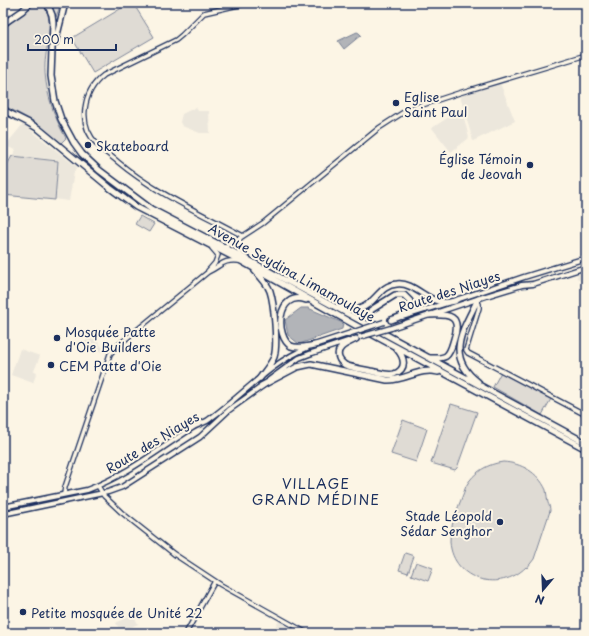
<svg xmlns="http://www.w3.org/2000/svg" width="589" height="636" viewBox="0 0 589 636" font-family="'Playpen Sans',sans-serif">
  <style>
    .built { fill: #ece7dc }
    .green { fill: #dfdbd4; stroke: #7d8599 }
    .water { fill: #b2b4b8; stroke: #767f94 }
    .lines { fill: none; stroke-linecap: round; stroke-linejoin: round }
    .minor-casing { stroke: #1b2f5e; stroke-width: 6 }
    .major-casing { stroke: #1b2f5e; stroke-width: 7 }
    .highway-casing { stroke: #1b2f5e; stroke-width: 8 }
    .minor { stroke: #fcf5e5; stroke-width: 3.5 }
    .major { stroke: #fcf5e5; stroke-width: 4 }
    .highway { stroke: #fcf5e5; stroke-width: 5 }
    .major-bridge-casing { stroke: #1b2f5e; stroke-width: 7; stroke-linecap: butt }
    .major-bridge { stroke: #fcf5e5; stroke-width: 4 }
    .poi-dot { fill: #1b2f5e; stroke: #fcf5e5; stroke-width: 1.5 }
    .labels { text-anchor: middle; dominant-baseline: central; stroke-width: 4; stroke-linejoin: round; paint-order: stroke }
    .poi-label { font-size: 13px; fill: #1b2f5e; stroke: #fcf5e5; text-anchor: start }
    .street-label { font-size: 13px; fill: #1b2f5e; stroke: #fcf5e5 }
    .neighbourhood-label { font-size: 14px; letter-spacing: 1px; fill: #1b2f5e; stroke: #fcf5e5 }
  </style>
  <rect width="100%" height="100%" fill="#fcf5e5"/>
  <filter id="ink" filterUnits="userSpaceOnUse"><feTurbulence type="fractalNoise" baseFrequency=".025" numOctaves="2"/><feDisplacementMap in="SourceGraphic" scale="8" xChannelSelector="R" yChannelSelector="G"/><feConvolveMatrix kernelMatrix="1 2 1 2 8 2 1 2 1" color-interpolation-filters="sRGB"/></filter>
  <g filter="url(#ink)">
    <!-- built -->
    <path class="built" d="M500,83L515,121L473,141L460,96Z
      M196,107L198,111H209L210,133H200L182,126L180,122L182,114Z
      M462,110L469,138L451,152L432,128L458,111Z
      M23,124L77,167L74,172L69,201L55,199L58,160L12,156L16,150L5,146Z
      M586,270V284L577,278L578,273Z
      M93,335L104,350L102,352L81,345Z
      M20,349L40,356L34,371L37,372L33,383L11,375Z
      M133,614L138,624L127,629L118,627L116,623Z
      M280,620L298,633H270Z"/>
    <!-- green -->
    <path class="green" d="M36,3H48L45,7C54,25 46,45 45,64C44,88 54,118 66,138L61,143L33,121L3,105V29Z
      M51,3H61L56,17Z
      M130,3H133L154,37L93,73L72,38Z
      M12,156L58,161L55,200L3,195V172Z
      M140,216L154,224L149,232L135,224Z
      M501,372L551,399L542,415L493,387Z
      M451,404L477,412L457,468L455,470L431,463Z
      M403,420L427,429L416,462L391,454Z
      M503,462C521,463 538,472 546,490C547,494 547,499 548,503C549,505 550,507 550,511L534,559L527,568L526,567C500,593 453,581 450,542C449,525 461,502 466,486C474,472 487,464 503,462Z
      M405,553L414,556L408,573L399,570Z
      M416,562L433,568L428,581L411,575Z"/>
    <!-- water -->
    <path class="water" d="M357,32L359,33L361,35L344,49L338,41Z
      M301,308H308L343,323L342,329L299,344L288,335L285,320Z"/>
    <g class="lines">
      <!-- minor casing -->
      <g class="minor-casing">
        <path id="minor" d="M243,236C201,213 155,193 118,162C111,156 103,151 97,144C77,124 83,91 104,75L176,40L182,35L204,13L247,3
          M240,238L238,247L242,256
          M224,247L240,238L263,223L379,128L407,110L459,93L586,55
          M208,271L215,263L218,255L212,248
          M476,302L479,304V308L466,350L468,353L586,415
          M98,486L104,496L121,512L174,554L221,585L307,633
          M64,494L65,487L110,354L116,347L208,272C221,266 223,259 239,261
          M186,633L215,581"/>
      </g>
      <!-- major casing -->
      <g class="major-casing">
        <path id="major" d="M453,301L524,277L586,258
          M402,317L447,303
          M391,328L486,296L522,285L533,284L586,267
          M314,345L351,333
          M269,380L299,358L312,353L348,341
          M3,507L87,490C125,476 158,450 192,428C198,424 206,423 211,418C243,395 270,363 307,348
          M3,514L108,492L122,487L200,437L229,410L264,385"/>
      </g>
      <!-- highway casing -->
      <g class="highway-casing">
        <path id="highway" d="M47,3L52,15L53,23L51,76L55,101L61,119L74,143L82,154L99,170L151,209L243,257L586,443
          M3,4L6,3
          M3,24L22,11L30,3
          M55,43L65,3
          M3,110L27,122L39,129L110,188L136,207L243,262L355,325L586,449
          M255,271C261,277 267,283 270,291C274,303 278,345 274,357C271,364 265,371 260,378
          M306,300C276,290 275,337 291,346C298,349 308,346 316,345
          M337,307C344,308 352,310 359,309C375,305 379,285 397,284C414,282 426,301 442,302C446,303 451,302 455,301
          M429,315C449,314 462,315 454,339C452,345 451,352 446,356C441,359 436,358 430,358
          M374,327C370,322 367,317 371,310L395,295H404L410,301C411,313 401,317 391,320
          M356,339C348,343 335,347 339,358C340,361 342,363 345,365C352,368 362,369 370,371C377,372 387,376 394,374C408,369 404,357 397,349
          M478,382C444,356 463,330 478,299
          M261,386L297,367L311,364L387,380C405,381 420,367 438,372"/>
      </g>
      <!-- minor -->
      <use href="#minor" class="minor"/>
      <!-- major -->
      <use href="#major" class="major"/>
      <!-- highway -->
      <use href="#highway" class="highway"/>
      <!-- major-bridge casing -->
      <g class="major-bridge-casing">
        <path id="major-bridge" d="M351,333L384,322
          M360,337L391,328"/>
      </g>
      <!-- major-bridge -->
      <use href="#major-bridge" class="major-bridge"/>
    </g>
  </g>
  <!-- markers -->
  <g class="poi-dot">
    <circle cx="396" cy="103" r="4"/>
    <circle cx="88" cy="145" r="4"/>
    <circle cx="530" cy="165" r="4"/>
    <circle cx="57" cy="338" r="4"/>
    <circle cx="51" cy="365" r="4"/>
    <circle cx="500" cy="522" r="4"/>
    <circle cx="23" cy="612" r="4"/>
  </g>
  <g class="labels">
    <!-- poi labels -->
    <g class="poi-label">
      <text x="404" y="96">Eglise<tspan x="404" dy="15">Saint Paul</tspan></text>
      <text x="96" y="145">Skateboard</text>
      <text x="522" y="158" text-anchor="end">Église Témoin<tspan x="522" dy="15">de Jeovah</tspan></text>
      <text x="65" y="331">Mosquée Patte<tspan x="65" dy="15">d'Oie Builders</tspan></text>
      <text x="59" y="365">CEM Patte d'Oie</text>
      <text x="492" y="515" text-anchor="end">Stade Léopold<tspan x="492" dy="15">Sédar Senghor</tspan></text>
      <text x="31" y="612">Petite mosquée de Unité 22</text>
    </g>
    <!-- street labels -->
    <g class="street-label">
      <text transform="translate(292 272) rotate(29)">Avenue Seydina Limamoulaye</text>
      <text transform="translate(449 291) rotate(-18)">Route des Niayes</text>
      <text transform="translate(152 442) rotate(-31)">Route des Niayes</text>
    </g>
    <!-- neighbourhood labels -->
    <g class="neighbourhood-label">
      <text x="316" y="483">VILLAGE<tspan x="316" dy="16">GRAND MÉDINE</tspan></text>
    </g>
  </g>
  <!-- margin -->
  <rect width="589" height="636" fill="none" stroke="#fcf5e5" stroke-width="16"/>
  <rect x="8" y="8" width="573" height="620" fill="none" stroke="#1b2f5e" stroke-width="1.5" filter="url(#ink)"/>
  <!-- north arrow -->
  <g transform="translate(543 590) rotate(199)" stroke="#fcf5e5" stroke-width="3" paint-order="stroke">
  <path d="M0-3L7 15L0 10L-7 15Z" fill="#1b2f5e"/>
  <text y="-6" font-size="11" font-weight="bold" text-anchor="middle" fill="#1b2f5e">N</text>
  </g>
  <!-- scale -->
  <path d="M28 44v6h88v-6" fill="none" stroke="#1b2f5e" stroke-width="2"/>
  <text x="34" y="44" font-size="12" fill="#1b2f5e" stroke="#fcf5e5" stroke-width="3" paint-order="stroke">200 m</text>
</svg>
